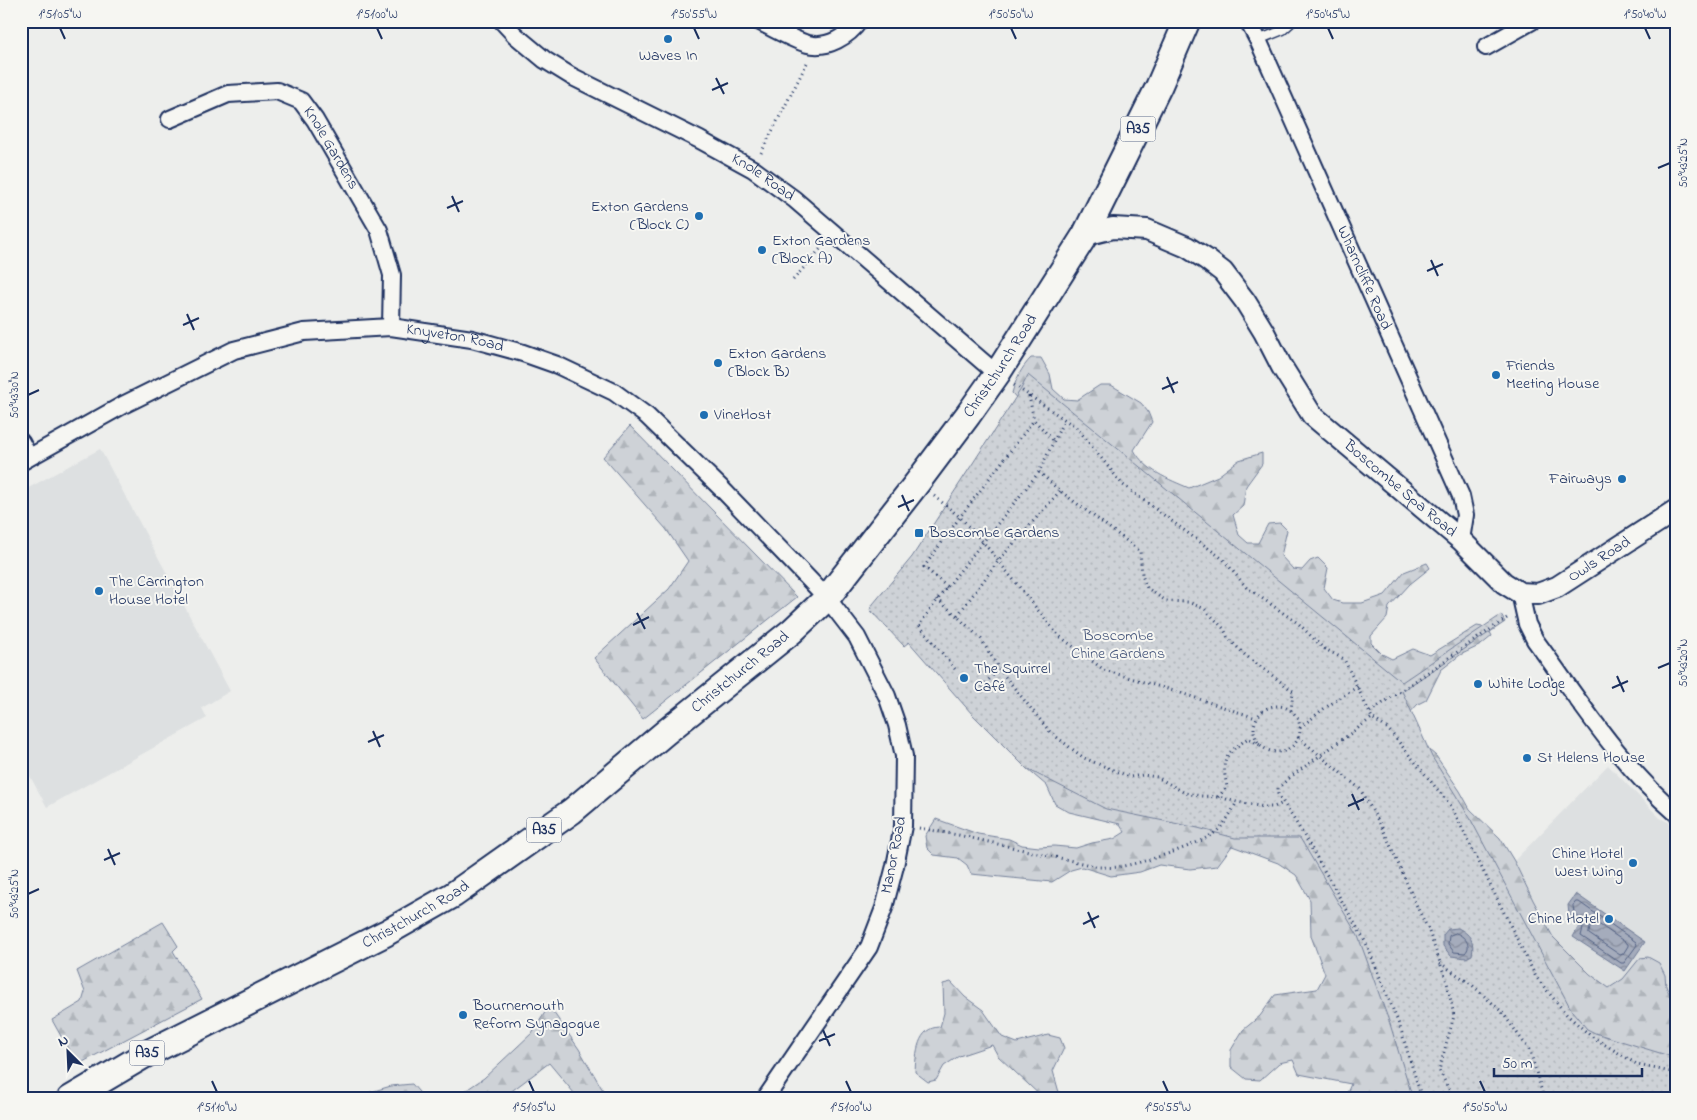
<svg xmlns="http://www.w3.org/2000/svg" width="1697" height="1120" viewBox="0 0 1697 1120" font-family="'Indie Flower',sans-serif">
  <style>
    .built { fill: #dde0e1 }
    .forest { fill: url(#forest-firs); stroke: #74809a }
    .park { fill: url(#park-dots); stroke: #74809a }
    .water { fill: url(#water-waves); stroke: #6e7a96 }
    .lines { fill: none; stroke-linecap: round; stroke-linejoin: round }
    .shore { stroke: #526184; stroke-width: 1 }
    .service-casing { stroke: #1b2f5e; stroke-width: 11 }
    .minor-casing { stroke: #1b2f5e; stroke-width: 20 }
    .tertiary-casing { stroke: #1b2f5e; stroke-width: 24 }
    .primary-casing { stroke: #1b2f5e; stroke-width: 29 }
    .path { stroke: #1b2f5e; stroke-width: 3; stroke-dasharray: 1 4; stroke-linecap: butt }
    .service { stroke: #f6f6f2; stroke-width: 8 }
    .minor { stroke: #f6f6f2; stroke-width: 16 }
    .tertiary { stroke: #f6f6f2; stroke-width: 20 }
    .primary { stroke: #f6f6f2; stroke-width: 25 }
    .path-bridge { stroke: #1b2f5e; stroke-width: 3; stroke-dasharray: 1 4; stroke-linecap: butt }
    .ticks { fill: none; stroke: #1b2f5e; stroke-width: 2 }
    .poi-dot { fill: #1f6fb2; stroke: #f6f6f2; stroke-width: 2 }
    .labels { text-anchor: middle; dominant-baseline: central; stroke-width: 4; stroke-linejoin: round; paint-order: stroke }
    .shield { fill: #f6f6f2; stroke: #5d6b8a; stroke-width: 1 }
    .shield-label { font-size: 15px; font-weight: bold; fill: #1b2f5e }
    .poi-label { font-size: 16px; fill: #1b2f5e; stroke: #f6f6f2; text-anchor: start }
    .street-label { font-size: 16px; fill: #1b2f5e; stroke: #f6f6f2 }
    .park-label { font-size: 16px; fill: #48587c; stroke: #f6f6f2 }
    .neatline { fill: none; stroke: #1b2f5e; stroke-width: 2 }
    .ticks-label { font-size: 12px; text-anchor: middle; fill: #1b2f5e }
  </style>
  <defs>
    <pattern id="forest-firs" width="22" height="20" patternUnits="userSpaceOnUse" patternTransform="scale(1.25)"><rect width="22" height="20" fill="#ced2d7"/><path d="M5 1l3.5 6h-7zM16 11l3.5 6h-7z" fill="#b0b5bb"/></pattern>
    <pattern id="park-dots" width="8" height="8" patternUnits="userSpaceOnUse" patternTransform="scale(1.25)"><rect width="8" height="8" fill="#ced2d7"/><path d="M2 2h.1M6 6h.1" fill="none" stroke="#b0b5bb" stroke-width="1.8" stroke-linecap="round"/></pattern>
    <pattern id="water-waves" width="16" height="10" patternUnits="userSpaceOnUse" patternTransform="scale(1.25)"><rect width="16" height="10" fill="#a5acbc"/><path d="M0 5q4-4 8 0t8 0" fill="none" stroke="#868c9c"/></pattern>
  </defs>
  <rect width="100%" height="100%" fill="#edeeec"/>
  <filter id="ink" filterUnits="userSpaceOnUse"><feTurbulence type="fractalNoise" baseFrequency=".02" numOctaves="2"/><feDisplacementMap in="SourceGraphic" scale="10" xChannelSelector="R" yChannelSelector="G"/><feConvolveMatrix kernelMatrix="1 2 1 2 8 2 1 2 1" color-interpolation-filters="sRGB"/></filter>
  <g filter="url(#ink)">
    <!-- built -->
    <path class="built" d="M100,449L230,691L202,708L207,718L47,807L21,760V492Z
      M1608,765L1660,818L1676,826V1058L1553,937L1533,900L1514,861Z"/>
    <!-- forest -->
    <path class="forest" d="M1031,358H1041L1050,374L1053,389L1064,399L1077,400L1100,385H1111L1141,403L1148,412L1152,422L1134,450C1146,471 1168,479 1189,488L1218,476L1239,460L1262,453V464L1246,486L1243,506L1233,515L1239,535L1248,543H1258L1268,524L1280,523L1287,530L1281,556L1293,569L1302,570L1310,561L1318,558L1328,568L1324,588L1333,600L1342,603H1362L1385,595L1404,572L1427,563L1430,568L1410,584L1389,607L1387,618L1371,636V643L1382,654L1392,659L1413,649L1430,655L1477,626L1488,628L1492,636L1481,645L1460,655L1441,670L1426,700L1418,704L1406,717L1403,727L1436,756L1460,791L1470,809L1500,838L1514,861L1533,900L1553,937L1590,974L1609,988L1623,979L1640,958L1648,957L1659,963L1665,975L1666,986L1676,1009V1099H1338L1347,1093L1351,1084L1299,1074L1293,1060L1279,1063L1260,1080L1246,1079L1231,1067V1050L1243,1030L1260,1016L1275,995L1317,989L1325,974L1311,936L1310,900L1296,875L1278,863L1232,846L1217,866L1190,869L1159,865L1140,872L1111,876L1082,867L1071,870L1052,882L971,874L967,865L958,858L934,855L927,848L925,836L936,819L978,834L1009,839L1022,845L1039,847L1054,846L1076,848L1092,843L1114,839L1125,832L1120,824L1069,812L1055,804L1047,786L1027,769L972,714L1020,402L1012,393C1016,379 1021,368 1031,358Z
      M630,426L797,597L643,719L594,658L669,589L688,561L666,529L603,457Z
      M163,922L178,946L173,951L202,999L77,1065L52,1020L82,1002L85,992L77,971Z
      M951,982L965,997L983,1010L1002,1037L1017,1043L1048,1035L1060,1038L1064,1048L1053,1071L1060,1096L1066,1099H1044L998,1056L992,1045L959,1056L944,1066L936,1080L928,1082L915,1072C916,1054 917,1027 940,1027L944,1013L943,984Z
      M549,1006L579,1049L608,1099H579L549,1063L501,1099H453L484,1078L532,1033Z
      M412,1084L425,1099H347L391,1086Z"/>
    <!-- park -->
    <path class="park" d="M1028,375L1402,682L1501,615L1505,622L1402,691L1432,757L1470,818L1572,1011L1587,1029L1595,1033L1676,1058V1099H1413L1390,1024L1358,936L1300,838H1235L1198,828L1106,809L1027,769L972,714L909,642L904,646L870,610L873,604L912,557L1021,389Z"/>
    <!-- water -->
    <path class="water" d="M1576,894L1645,942L1625,971L1573,937L1580,924L1569,915L1568,905Z
      M1458,928C1470,934 1475,941 1472,955L1466,958L1451,956L1443,946V935L1448,929Z"/>
    <g class="lines">
      <!-- shore -->
      <path class="shore" d="M1576,902H1579L1636,942L1637,945L1624,963H1621L1581,936L1584,924L1574,912L1573,906Z
        M1592,921H1594L1628,944V946L1623,954L1620,955L1589,934Z
        M1456,933C1464,936 1473,945 1465,953L1454,952L1448,944L1449,936Z"/>
      <!-- service casing -->
      <g class="service-casing">
        <path id="service" d="M1258,40L1283,30L1293,21"/>
      </g>
      <!-- minor casing -->
      <g class="minor-casing">
        <g id="minor">
          <path id="s1" d="M502,21L515,35L545,60L571,76L700,140L753,169L794,199L997,374"/>
          <path d="M758,21C773,28 793,40 808,44C827,49 849,36 859,21"/>
          <path id="s2" d="M1248,21L1258,40L1461,496L1465,515L1461,540"/>
          <path d="M1486,47L1532,21"/>
          <path id="s3" d="M170,119L228,94L277,91L301,101L315,120L379,230L392,275L391,327"/>
          <path d="M21,442L29,457"/>
          <path id="s4" d="M21,462L123,405L234,350L304,332L391,327L472,339L523,353L557,365L614,392L647,416L721,488L827,598L857,637L887,696L897,725L904,756L903,826L895,866L884,908L869,947L765,1099"/>
          <path d="M1520,593L1527,624L1535,640C1579,700 1619,764 1676,813"/>
        </g>
      </g>
      <!-- tertiary casing -->
      <g class="tertiary-casing">
        <g id="tertiary">
          <path id="s5" d="M1085,235L1113,228L1147,230L1187,247L1206,259L1223,272L1245,301L1264,332L1282,367L1312,415L1461,540L1504,583L1520,593L1538,594L1557,587L1676,510"/>
        </g>
      </g>
      <!-- primary casing -->
      <g class="primary-casing">
        <g id="primary">
          <path id="s6" d="M70,1099L148,1053L386,933L453,895L572,811L666,732L792,631L827,598L917,483L968,415L997,374L1085,235L1159,86L1187,21"/>
        </g>
      </g>
      <!-- path -->
      <path class="path" d="M761,153L808,61
        M793,280L822,247
        M1014,385L1077,428L1123,485L1223,559L1246,587L1299,624L1323,648L1344,659L1372,718L1388,729L1451,806L1536,977L1567,1015L1591,1036L1638,1065L1676,1073
        M1029,396L1034,420
        M1039,472L1060,491L1140,551L1142,575L1147,588L1166,601L1188,602L1205,609L1224,629L1228,638L1245,655L1293,691L1291,711
        M1060,491L999,560L957,616L981,639L999,669L1050,732L1084,758L1130,777L1143,775L1157,777L1185,793L1201,796L1218,797L1237,802L1265,807H1274L1283,803
        M934,496L960,517L983,542L1058,635L1104,670L1184,694L1256,718
        M947,587L924,567L960,517L1034,420L1053,440
        M937,599L957,616
        M955,669L919,625L947,587L1039,472L1064,420
        M982,687L999,669
        M1254 729a23 23 0 1 1 46 0a23 23 0 1 1-46 0Z
        M1370,712L1507,618
        M1300,728L1322,710L1358,686
        M1298,737L1360,789L1384,831L1419,911L1428,929L1447,982L1454,1016L1439,1070L1454,1099
        M1289,778L1278,788V794L1302,832L1366,943L1400,1027L1422,1099
        M1218,797L1227,787C1221,757 1224,756 1248,738L1260,745
        M919,828L958,835L1099,867C1105,867 1112,868 1118,867C1143,863 1198,846 1217,831C1226,823 1231,812 1237,802
        M1440,963L1471,984L1502,1012L1530,1051L1544,1099"/>
      <!-- service -->
      <use href="#service" class="service"/>
      <!-- minor -->
      <use href="#minor" class="minor"/>
      <!-- tertiary -->
      <use href="#tertiary" class="tertiary"/>
      <!-- primary -->
      <use href="#primary" class="primary"/>
      <!-- path-bridge -->
      <path class="path-bridge" d="M1289,778L1372,718"/>
    </g>
  </g>
  <!-- ticks -->
  <path class="ticks" d="M60,28L65,39M377,28L382,39M694,28L699,39M1011,28L1016,39M1328,28L1333,39M1645,28L1650,39M716,78L724,94M712,90L728,83M1658,168L1670,163M452,196L459,212M447,208L463,201M1431,260L1438,276M1427,271L1443,264M187,314L194,330M183,325L199,318M1167,377L1174,393M1162,389L1178,382M28,395L39,390M902,495L909,511M898,507L914,500M637,613L645,629M633,625L649,617M1658,668L1670,663M1617,676L1624,692M1612,688L1628,681M373,731L380,747M368,742L384,735M1352,794L1359,810M1348,806L1364,799M108,849L115,865M104,860L120,853M28,894L39,889M1088,912L1095,928M1083,924L1099,916M823,1030L830,1046M819,1041L835,1034M212,1081L217,1092M529,1081L534,1092M846,1081L851,1092M1163,1081L1168,1092M1480,1081L1485,1092"/>
  <!-- markers -->
  <g class="poi-dot">
    <circle cx="668" cy="39" r="5"/>
    <circle cx="699" cy="216" r="5"/>
    <circle cx="762" cy="250" r="5"/>
    <circle cx="718" cy="363" r="5"/>
    <circle cx="1496" cy="375" r="5"/>
    <circle cx="704" cy="415" r="5"/>
    <circle cx="1622" cy="479" r="5"/>
    <rect x="914" y="528" width="10" height="10" rx="2.5"/>
    <circle cx="99" cy="591" r="5"/>
    <circle cx="964" cy="678" r="5"/>
    <circle cx="1478" cy="684" r="5"/>
    <circle cx="1527" cy="758" r="5"/>
    <circle cx="1633" cy="863" r="5"/>
    <circle cx="1609" cy="919" r="5"/>
    <circle cx="463" cy="1015" r="5"/>
  </g>
  <g class="labels">
    <!-- shield labels -->
    <g class="shield">
      <rect x="1120.5" y="116.5" width="35" height="25" rx="4"/>
      <rect x="526.5" y="817.5" width="35" height="25" rx="4"/>
      <rect x="129.5" y="1040.5" width="35" height="25" rx="4"/>
    </g>
    <g class="shield-label">
      <text x="1138" y="129">A35</text>
      <text x="544" y="830">A35</text>
      <text x="147" y="1053">A35</text>
    </g>
    <!-- poi labels -->
    <g class="poi-label">
      <text x="668" y="56" text-anchor="middle">Waves In</text>
      <text x="689" y="207" text-anchor="end">Exton Gardens<tspan x="689" dy="18">(Block C)</tspan></text>
      <text x="772" y="241">Exton Gardens<tspan x="772" dy="18">(Block A)</tspan></text>
      <text x="728" y="354">Exton Gardens<tspan x="728" dy="18">(Block B)</tspan></text>
      <text x="1506" y="366">Friends<tspan x="1506" dy="18">Meeting House</tspan></text>
      <text x="714" y="415">VineHost</text>
      <text x="1612" y="479" text-anchor="end">Fairways</text>
      <text x="929" y="533">Boscombe Gardens</text>
      <text x="109" y="582">The Carrington<tspan x="109" dy="18">House Hotel</tspan></text>
      <text x="974" y="669">The Squirrel<tspan x="974" dy="18">Café</tspan></text>
      <text x="1488" y="684">White Lodge</text>
      <text x="1537" y="758">St Helens House</text>
      <text x="1623" y="854" text-anchor="end">Chine Hotel<tspan x="1623" dy="18">West Wing</tspan></text>
      <text x="1599" y="919" text-anchor="end">Chine Hotel</text>
      <text x="473" y="1006">Bournemouth<tspan x="473" dy="18">Reform Synagogue</tspan></text>
    </g>
    <!-- street labels -->
    <g class="street-label">
      <text stroke="none"><textPath href="#s3" startOffset="194">Knole Gardens</textPath></text>
      <text stroke="none"><textPath href="#s1" startOffset="306">Knole Road</textPath></text>
      <text stroke="none"><textPath href="#s2" startOffset="282">Wharncliffe Road</textPath></text>
      <text stroke="none"><textPath href="#s4" startOffset="465">Knyveton Road</textPath></text>
      <text stroke="none"><textPath href="#s6" startOffset="1202">Christchurch Road</textPath></text>
      <text stroke="none"><textPath href="#s5" startOffset="434">Boscombe Spa Road</textPath></text>
      <text stroke="none"><textPath href="#s5" startOffset="682">Owls Road</textPath></text>
      <text stroke="none"><textPath href="#s6" startOffset="798">Christchurch Road</textPath></text>
      <text transform="translate(894 855) rotate(-79)">Manor Road</text>
      <text stroke="none"><textPath href="#s6" startOffset="392">Christchurch Road</textPath></text>
    </g>
    <!-- park labels -->
    <g class="park-label">
      <text x="1118" y="636">Boscombe<tspan x="1118" dy="18">Chine Gardens</tspan></text>
    </g>
  </g>
  <!-- margin -->
  <rect width="1697" height="1120" fill="none" stroke="#f6f6f2" stroke-width="55"/>
  <!-- north arrow -->
  <g transform="translate(68 1052) rotate(336)" stroke="#f6f6f2" stroke-width="4" paint-order="stroke">
  <path d="M0-4L9 19L0 12L-9 19Z" fill="#1b2f5e"/>
  <text y="-8" font-size="14" font-weight="bold" text-anchor="middle" fill="#1b2f5e">N</text>
  </g>
  <!-- scale -->
  <path d="M1494 1068v8h148v-8" fill="none" stroke="#1b2f5e" stroke-width="2.5"/>
  <text x="1502" y="1068" font-size="15" fill="#1b2f5e" stroke="#f6f6f2" stroke-width="4" paint-order="stroke">50 m</text>
  <rect x="28" y="28" width="1642" height="1064" class="neatline"/>
  <g class="ticks-label">
    <text x="60" y="18">1°51'05"W</text>
    <text x="377" y="18">1°51'00"W</text>
    <text x="694" y="18">1°50'55"W</text>
    <text x="1011" y="18">1°50'50"W</text>
    <text x="1328" y="18">1°50'45"W</text>
    <text x="1645" y="18">1°50'40"W</text>
    <text transform="translate(1683 163) rotate(-90)" y="4">50°43'25"N</text>
    <text transform="translate(14 395) rotate(-90)" y="4">50°43'30"N</text>
    <text transform="translate(1683 663) rotate(-90)" y="4">50°43'20"N</text>
    <text transform="translate(14 894) rotate(-90)" y="4">50°43'25"N</text>
    <text x="217" y="1111">1°51'10"W</text>
    <text x="534" y="1111">1°51'05"W</text>
    <text x="851" y="1111">1°51'00"W</text>
    <text x="1168" y="1111">1°50'55"W</text>
    <text x="1485" y="1111">1°50'50"W</text>
  </g>
</svg>
